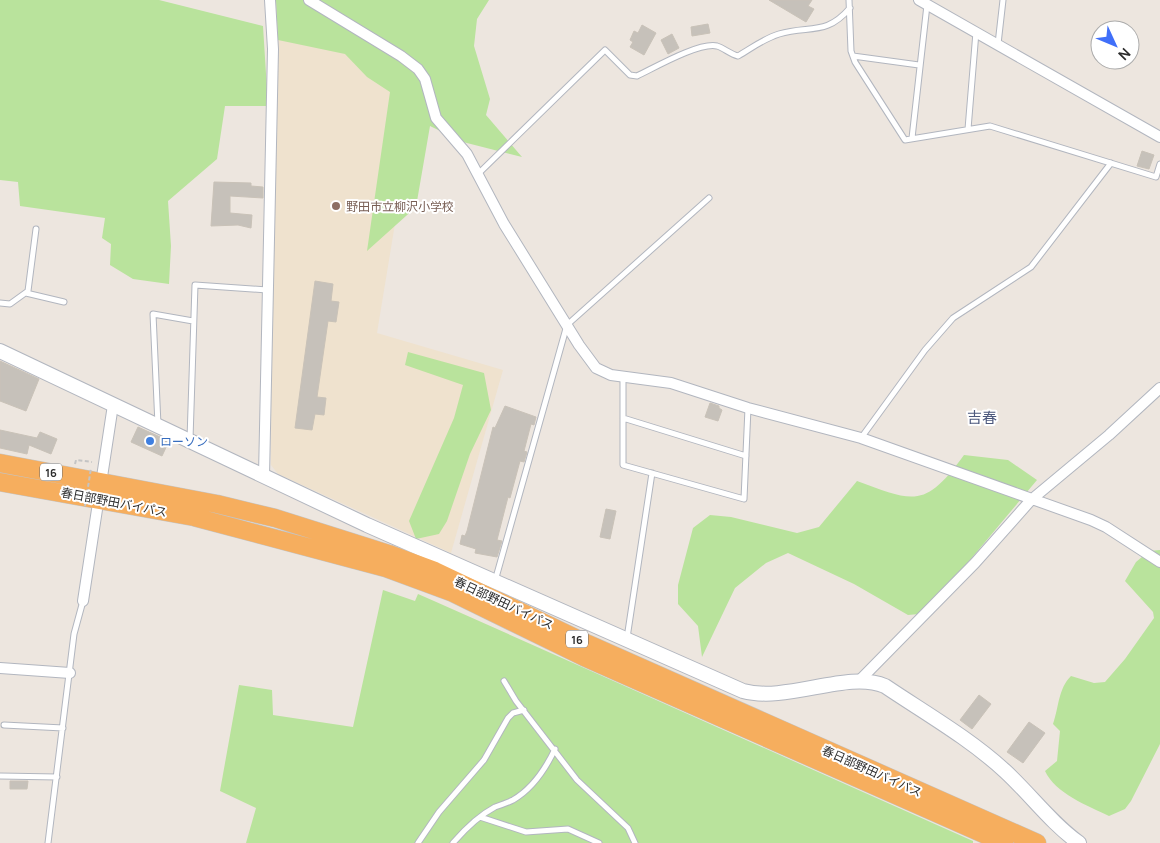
<svg xmlns="http://www.w3.org/2000/svg" width="1160" height="843" viewBox="0 0 1160 843" font-family="Manrope,'Noto Sans JP',sans-serif">
  <style>
    .education { fill: #efe2ce }
    .green { fill: #b9e39c }
    .building { fill: #c6c1ba; stroke: #c9c2b8 }
    .lines { fill: none; stroke-linecap: round; stroke-linejoin: round }
    .service-casing { stroke: #b2b6bf; stroke-width: 7 }
    .minor-casing { stroke: #b2b6bf; stroke-width: 12 }
    .tertiary-casing { stroke: #b2b6bf; stroke-width: 16 }
    .trunk-casing { stroke: #c4c4c4; stroke-width: 19 }
    .path { stroke: #c4c4c4; stroke-width: 2; stroke-dasharray: 4 2.5; stroke-linecap: butt }
    .service { stroke: #fff; stroke-width: 5 }
    .minor { stroke: #fff; stroke-width: 10 }
    .tertiary { stroke: #fff; stroke-width: 14 }
    .trunk { stroke: #f6ae5e; stroke-width: 18 }
    .path-bridge { stroke: #c4c4c4; stroke-width: 2; stroke-dasharray: 4 2.5; stroke-linecap: butt }
    .education-dot { fill: #8d6e63; stroke: #fff; stroke-width: 2 }
    .shop-dot { fill: #3f7fe0; stroke: #fff; stroke-width: 2 }
    .labels { text-anchor: middle; dominant-baseline: central; stroke-width: 4; stroke-linejoin: round; paint-order: stroke }
    .shield { fill: #fff; stroke: #6b6b6b; stroke-width: 1 }
    .shield-label { font-size: 11px; font-weight: bold; fill: #2c2c2c }
    .education-label { font-size: 12px; fill: #785e54; stroke: #fff; text-anchor: start }
    .shop-label { font-size: 12px; fill: #366cbe; stroke: #fff; text-anchor: start }
    .street-label { font-size: 12px; fill: #2c2c2c; stroke: #fff }
    .quarter-label { font-size: 15px; fill: #4c587d; stroke: #fff }
  </style>
  <rect width="100%" height="100%" fill="#ede6df"/>
  <!-- education -->
  <path class="education" d="M273,0H312L419,78L377,333L503,370L451,553L278,474L271,465Z"/>
  <!-- green -->
  <path class="green" d="M0,0H159L263,26L268,106H225L217,159L168,201L171,246L169,284L133,279L110,265L111,244L102,238L105,218L20,206L18,182L0,180Z
    M276,0H489L477,19L474,46L490,99L486,115L522,157L463,142L430,126L416,207L367,251L390,92L367,77L345,54L278,40Z
    M408,352L484,373L491,410L470,454L447,521L439,534L416,539L409,521L454,418L463,385L405,365Z
    M964,455L1008,460L1037,480L965,566L919,614L908,615L854,584L788,553L766,563L735,588L702,657L698,626L678,604V585L693,528L710,515L731,517L797,533L819,527L857,481C914,502 925,509 964,455Z
    M1160,550V744L1131,801L1125,809L1109,816C1088,806 1055,793 1045,771L1057,761L1060,731L1053,724C1059,707 1058,689 1071,676L1094,683L1105,682L1125,659L1154,618L1153,612L1125,581L1136,562L1149,551Z
    M383,590L415,601L418,594L434,601L973,841V843H246L256,808L220,791L239,685L272,690L273,715L353,727Z"/>
  <!-- building -->
  <path class="building" d="M769,0H812L808,6L814,9L806,22Z
    M708,24L710,33L692,36L691,27Z
    M642,25L656,33L644,55L630,47L633,42L630,40L634,31L638,33Z
    M672,34L679,48L668,54L661,40Z
    M1142,151L1154,155L1149,169L1137,166Z
    M214,182L251,183V186L263,187V198L230,196V213L252,215L251,228L238,225L211,226Z
    M315,281L333,284L331,301L339,302L336,322L328,321L317,397L326,398L324,415L315,414L312,430L295,428Z
    M0,361L39,379L26,411L0,401Z
    M710,403L719,406V408L722,410L718,421L705,417Z
    M505,406L536,417L534,425L531,424L524,451L527,452L524,462L520,461L510,498L508,497L497,540L502,541L497,557L475,553L476,549L460,544L462,535L465,536L467,531L493,427L495,428Z
    M138,427L169,441L162,456L131,442Z
    M0,430L37,438L40,432L57,439L51,454L29,445L27,454L0,448Z
    M606,509L616,511L610,539L600,537Z
    M979,695L991,704L972,729L960,720Z
    M1029,722L1045,733L1023,763L1007,752Z
    M10,781H28L27,789H10Z"/>
  <g class="lines">
    <!-- service casing -->
    <g class="service-casing">
      <path id="service" d="M849,0L851,51L855,62L905,140L990,126L1156,177L1160,164
        M998,44L1003,0
        M853,56L919,65
        M968,129L976,32
        M912,138L927,5
        M477,175L605,50L630,75L637,76C654,68 699,42 717,46C724,48 730,54 738,56C752,48 763,39 779,34C810,25 826,36 850,8
        M26,293L64,302
        M0,303L10,304L28,291L36,229
        M623,377V465L744,499L748,408
        M623,418L746,456
        M158,425L153,314L193,321
        M861,438L925,350L953,318L1031,267L1111,163
        M190,439L195,285L267,290
        M495,581L567,325L709,198
        M627,638L652,473
        M504,681L516,701L577,780L628,828L635,843
        M4,725L63,728
        M0,776L57,777
        M480,817L526,832L568,829L599,843
        M48,843L74,634L83,601
        M418,843L439,812L484,760L508,718L513,713L524,710
        M453,843C465,829 478,816 495,807C501,805 507,803 513,800C532,789 546,768 555,749"/>
    </g>
    <!-- minor casing -->
    <g class="minor-casing">
      <path id="minor" d="M309,0L401,56L418,69L425,79L436,118L467,154L504,224L579,345L596,368L611,375L671,383L748,408L861,438L1091,520L1106,527L1160,562
        M919,0L1160,137
        M264,476L273,49L270,0
        M83,601L113,405
        M0,668L70,673
        M858,682L975,563L1031,500L1109,435L1160,388"/>
    </g>
    <!-- tertiary casing -->
    <g class="tertiary-casing">
      <path id="tertiary" d="M0,351L367,525L743,691C788,703 847,670 885,686C925,713 969,738 1005,771C1030,794 1051,823 1079,843"/>
    </g>
    <!-- trunk casing -->
    <g class="trunk-casing">
      <path id="trunk" d="M0,463L217,504L275,518L389,554L435,571L588,644L1037,843
        M0,482L194,517L386,568L451,592L584,657L1004,843"/>
    </g>
    <!-- path -->
    <path class="path" d="M75,464L76,460L92,462"/>
    <!-- service -->
    <use href="#service" class="service"/>
    <!-- minor -->
    <use href="#minor" class="minor"/>
    <!-- tertiary -->
    <use href="#tertiary" class="tertiary"/>
    <!-- trunk -->
    <use href="#trunk" class="trunk"/>
    <!-- path-bridge -->
    <path class="path-bridge" d="M85,506L91,468"/>
  </g>
  <!-- markers -->
  <circle class="education-dot" cx="336" cy="206" r="5"/>
  <circle class="shop-dot" cx="150" cy="441" r="5"/>
  <g class="labels">
    <!-- shield labels -->
    <g class="shield">
      <rect x="40" y="463.5" width="22" height="17" rx="4"/>
      <rect x="566" y="630.5" width="22" height="17" rx="4"/>
    </g>
    <g class="shield-label">
      <text x="51" y="472">16</text>
      <text x="577" y="639">16</text>
    </g>
    <!-- education labels -->
    <g class="education-label">
      <text x="346" y="206">野田市立柳沢小学校</text>
    </g>
    <!-- shop labels -->
    <g class="shop-label">
      <text x="160" y="441">ローソン</text>
    </g>
    <!-- street labels -->
    <g class="street-label">
      <text transform="translate(114 502) rotate(11)">春日部野田バイパス</text>
      <text transform="translate(504 603) rotate(25)">春日部野田バイパス</text>
      <text transform="translate(872 771) rotate(24)">春日部野田バイパス</text>
    </g>
    <!-- quarter labels -->
    <g class="quarter-label">
      <text x="982" y="417">吉春</text>
    </g>
  </g>
  <!-- north arrow -->
  <g transform="translate(1115 45) rotate(134)"><circle r="24" fill="#ffffff" stroke="#ababab"/>
  <path d="M0-4L9 19L0 12L-9 19Z" fill="#406ff9"/>
  <text y="-8" font-size="14" font-weight="bold" text-anchor="middle" fill="#2c2c2c">N</text>
  </g>
</svg>
